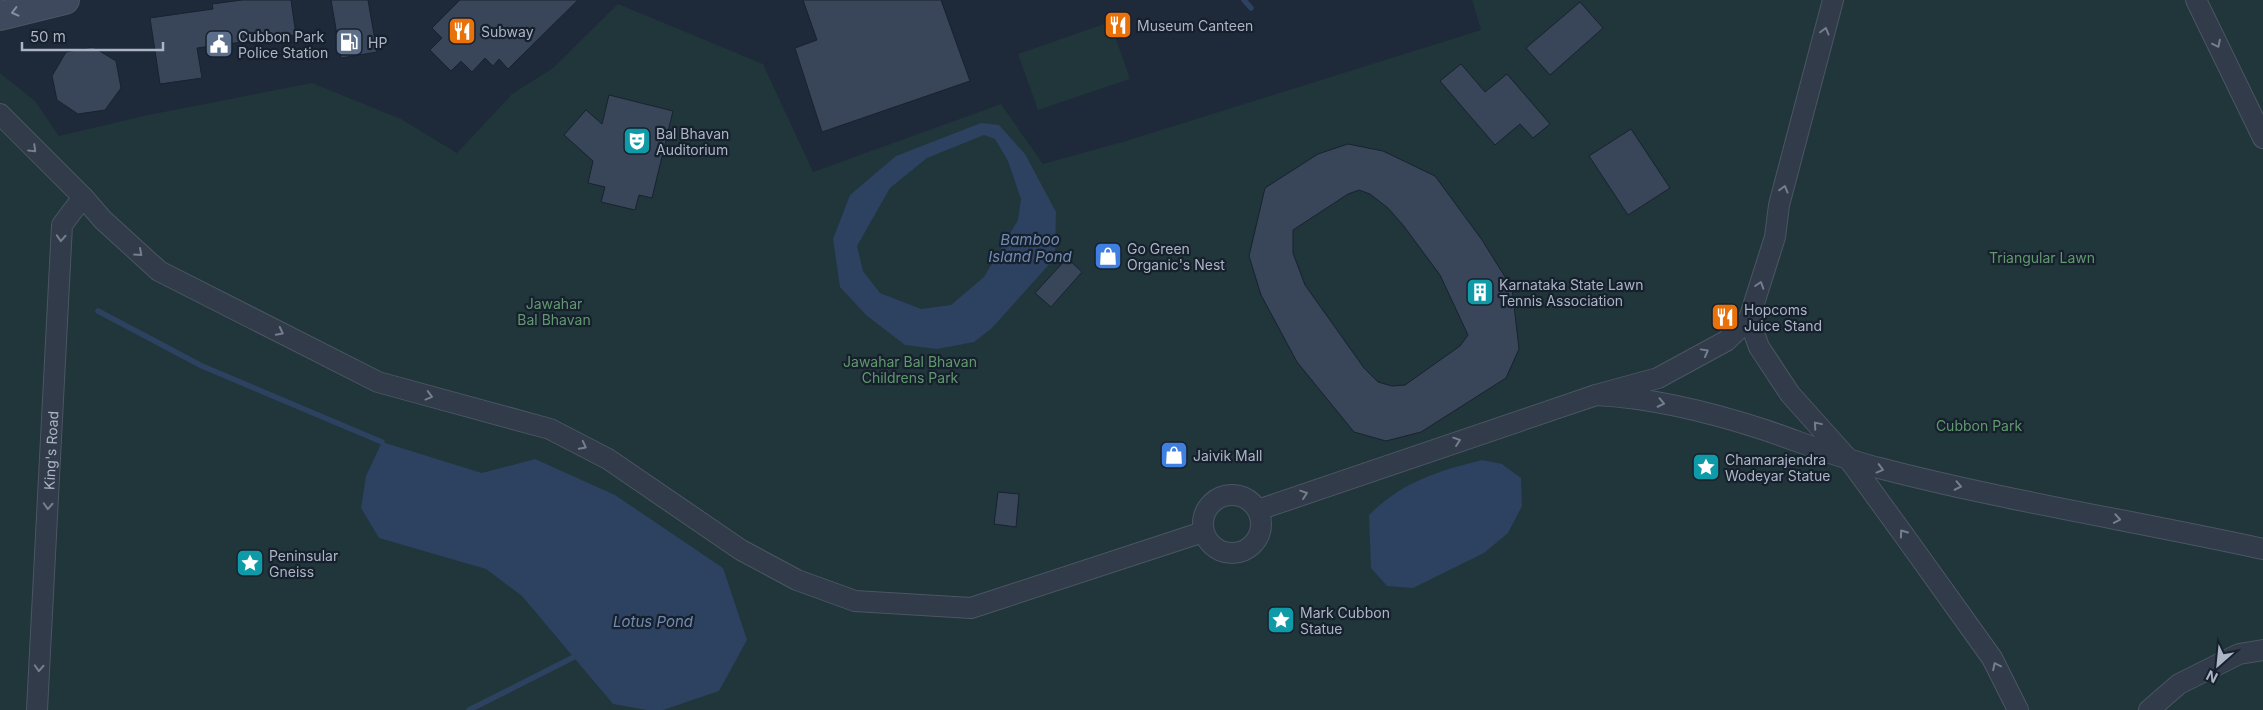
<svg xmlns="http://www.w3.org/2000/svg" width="2263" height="710" viewBox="0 0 2263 710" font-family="Inter,sans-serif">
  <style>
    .green { fill: #20363a }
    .water { fill: #2d4160; fill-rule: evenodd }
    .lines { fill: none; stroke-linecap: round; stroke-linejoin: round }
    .stream { stroke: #2d4160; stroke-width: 5.5 }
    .building { fill: #394559; stroke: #192230; fill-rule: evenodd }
    .minor-casing { stroke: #4c5564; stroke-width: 22 }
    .secondary-casing { stroke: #4c5564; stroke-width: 30 }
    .minor { stroke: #313b49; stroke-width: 20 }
    .secondary { stroke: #3f495d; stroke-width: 28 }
    .oneway { stroke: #858fa1 }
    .oneway2 { stroke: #747e8e }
    .labels { text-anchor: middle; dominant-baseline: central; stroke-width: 4.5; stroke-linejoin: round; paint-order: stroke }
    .poi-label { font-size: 14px; fill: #abb5c6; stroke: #17202d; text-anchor: start }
    .park-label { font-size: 14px; fill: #61996f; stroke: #17202d }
    .street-label { font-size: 14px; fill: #abb5c6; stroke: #17202d }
    .water-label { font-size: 15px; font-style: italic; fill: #708ab2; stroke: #17202d }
  </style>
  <rect width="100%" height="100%" fill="#1e2939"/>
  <!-- green -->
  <path class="green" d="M1472,0H2263V710H0V73L35,101L59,136L148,115L312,83L401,119L457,153L512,94L553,68L618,4L763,64L813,172L1001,104L1043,164L1126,141L1481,30Z
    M1110,22L1130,79L1038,110L1018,54Z"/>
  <!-- water -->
  <path class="water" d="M981,123L999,125L1025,154L1056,212L1055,258L992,328L974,342L937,349L905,345L866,315L840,287L833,239L850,195L896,156ZM984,135L995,139L1008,161L1021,199L1018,220L984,277L951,305L921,309L880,293L863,271L857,246L890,188L927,158Z
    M382,442L482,473L535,459L615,495L723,568L747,640L719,691L663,710H647L613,704L522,596L486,569L379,538L361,508L366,476Z
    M1482,460L1502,464L1521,478L1522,506L1508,533L1484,553L1413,588L1387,586L1371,568L1369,515C1402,482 1438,471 1482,460Z"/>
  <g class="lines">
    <!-- stream -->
    <path class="stream" d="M1244,0L1251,8
      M98,311L202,366L382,442
      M469,710L574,657"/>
  </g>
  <!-- building -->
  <path class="building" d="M242,0H291L296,35L197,48L202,78L160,84L150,18L213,9L212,4Z
    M331,0H368L377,52L341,58Z
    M460,0H578L508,69L499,59L493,66L485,58L472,72L461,61L451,71L430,50L442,38L432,28Z
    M803,0H941L970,81L822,132L795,48L817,40Z
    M1580,2L1603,28L1550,75L1526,48Z
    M93,47L116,61L121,88L105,110L78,114L57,100L52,76L66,52Z
    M1461,64L1485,92L1507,74L1550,124L1533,138L1520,124L1495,145L1440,81Z
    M609,95L673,111L652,198L639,195L635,210L601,202L605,187L588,183L593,161L564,135L586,110L602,124Z
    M1631,129L1670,188L1628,215L1589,156Z
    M1348,144L1383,151L1435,176L1482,240L1512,288L1519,349L1506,378L1421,432L1386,441L1354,432L1297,362L1261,295L1249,256L1265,188L1318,154ZM1359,190L1370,194L1388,208L1403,225L1440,275L1468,335L1460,346L1405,385L1392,386L1378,382L1364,368L1305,285L1293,253V230L1348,194Z
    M1067,258L1082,272L1051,307L1035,293Z
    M998,492L1019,494L1016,527L994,524Z"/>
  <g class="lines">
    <!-- minor casing -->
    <g class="minor-casing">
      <g id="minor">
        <path d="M1833,0L1779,205L1775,237L1749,319L1759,347L1790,394L1850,461L1906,538L1992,658L2018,710"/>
        <path d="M2196,0L2263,138"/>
        <path d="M0,114L83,197L103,220L159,271L378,382L550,429L608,459L741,550L797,580L855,601L971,608L1203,532"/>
        <path d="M1596,395C1653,398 1710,412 1765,430C1803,443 1840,458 1879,468C2006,501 2135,521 2263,549"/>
        <circle cx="1232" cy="524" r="29"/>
        <path d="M1258,510L1596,395L1658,378L1726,341L1749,319"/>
        <path id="s1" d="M37,710L62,225L83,197"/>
        <path d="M2149,710L2179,684L2239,654L2263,650"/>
      </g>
    </g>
    <!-- secondary casing -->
    <g class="secondary-casing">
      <path id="secondary" d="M0,16L65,0"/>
    </g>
    <!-- minor -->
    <use href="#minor" class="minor"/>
    <!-- secondary -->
    <use href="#secondary" class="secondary"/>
  </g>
  <!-- one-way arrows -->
  <defs><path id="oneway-chevron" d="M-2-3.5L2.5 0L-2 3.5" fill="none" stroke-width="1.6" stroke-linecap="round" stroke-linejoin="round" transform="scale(1.25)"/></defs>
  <use class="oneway" href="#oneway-chevron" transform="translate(15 12) rotate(166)"/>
  <g class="oneway2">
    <use href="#oneway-chevron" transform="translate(1825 31) rotate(-75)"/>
    <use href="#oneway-chevron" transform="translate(2217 44) rotate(64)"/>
    <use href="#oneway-chevron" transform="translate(33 149) rotate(44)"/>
    <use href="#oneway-chevron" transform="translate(1784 189) rotate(-75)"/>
    <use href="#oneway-chevron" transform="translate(61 238) rotate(93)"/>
    <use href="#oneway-chevron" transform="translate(139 253) rotate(42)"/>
    <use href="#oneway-chevron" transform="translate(1760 285) rotate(-72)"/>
    <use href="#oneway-chevron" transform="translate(280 332) rotate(27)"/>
    <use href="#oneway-chevron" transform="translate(1705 352) rotate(-29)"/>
    <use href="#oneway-chevron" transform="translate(429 396) rotate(15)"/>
    <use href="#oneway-chevron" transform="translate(1661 403) rotate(12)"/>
    <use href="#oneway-chevron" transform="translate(1817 425) rotate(-130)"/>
    <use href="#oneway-chevron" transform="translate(1457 441) rotate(-19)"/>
    <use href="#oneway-chevron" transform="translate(583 446) rotate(27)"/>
    <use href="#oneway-chevron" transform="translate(1880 469) rotate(15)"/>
    <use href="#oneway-chevron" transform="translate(1958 486) rotate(12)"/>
    <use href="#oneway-chevron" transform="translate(1304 494) rotate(-19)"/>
    <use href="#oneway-chevron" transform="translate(48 506) rotate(93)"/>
    <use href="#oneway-chevron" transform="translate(2117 519) rotate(10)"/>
    <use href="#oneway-chevron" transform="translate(1903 533) rotate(-126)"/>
    <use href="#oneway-chevron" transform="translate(1996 666) rotate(-116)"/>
    <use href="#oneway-chevron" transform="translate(39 668) rotate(93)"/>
  </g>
  <!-- icons -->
  <defs>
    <g id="restaurant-square" transform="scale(1.4375)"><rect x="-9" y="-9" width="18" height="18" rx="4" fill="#e8710a" stroke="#17202d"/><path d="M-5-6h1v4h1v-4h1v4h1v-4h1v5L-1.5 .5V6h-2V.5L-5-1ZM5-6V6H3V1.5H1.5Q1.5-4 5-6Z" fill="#fff"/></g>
    <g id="fuel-square" transform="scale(1.4375)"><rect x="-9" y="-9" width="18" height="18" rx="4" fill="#5c6f8a" stroke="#17202d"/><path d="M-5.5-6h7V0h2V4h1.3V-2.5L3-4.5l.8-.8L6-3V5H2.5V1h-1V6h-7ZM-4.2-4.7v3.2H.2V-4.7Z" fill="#fff"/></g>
    <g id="civic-square" transform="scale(1.4375)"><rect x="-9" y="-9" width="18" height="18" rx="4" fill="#5c6f8a" stroke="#17202d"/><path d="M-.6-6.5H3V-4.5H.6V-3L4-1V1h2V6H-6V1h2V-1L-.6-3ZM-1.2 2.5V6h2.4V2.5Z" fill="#fff"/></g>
    <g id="theatre-square" transform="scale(1.4375)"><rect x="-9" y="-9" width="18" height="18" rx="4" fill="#0f9aa8" stroke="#17202d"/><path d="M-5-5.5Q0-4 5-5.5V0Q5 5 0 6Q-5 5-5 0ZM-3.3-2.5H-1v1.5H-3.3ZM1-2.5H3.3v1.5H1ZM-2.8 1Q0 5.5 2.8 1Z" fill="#fff"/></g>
    <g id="shop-square" transform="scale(1.4375)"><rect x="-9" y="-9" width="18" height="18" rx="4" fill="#3f7fe0" stroke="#17202d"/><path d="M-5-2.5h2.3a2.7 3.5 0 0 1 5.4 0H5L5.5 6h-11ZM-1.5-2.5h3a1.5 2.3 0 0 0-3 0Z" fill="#fff"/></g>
    <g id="building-square" transform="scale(1.4375)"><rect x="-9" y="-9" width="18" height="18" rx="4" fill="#0f9aa8" stroke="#17202d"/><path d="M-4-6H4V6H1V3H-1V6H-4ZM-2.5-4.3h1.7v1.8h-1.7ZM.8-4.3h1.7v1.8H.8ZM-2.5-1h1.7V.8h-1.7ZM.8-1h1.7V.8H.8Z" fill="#fff"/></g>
    <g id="sight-square" transform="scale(1.4375)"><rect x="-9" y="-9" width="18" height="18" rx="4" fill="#0f9aa8" stroke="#17202d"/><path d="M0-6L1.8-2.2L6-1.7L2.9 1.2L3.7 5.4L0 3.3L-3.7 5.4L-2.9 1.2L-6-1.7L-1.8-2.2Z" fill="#fff"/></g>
  </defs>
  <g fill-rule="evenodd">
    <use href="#restaurant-square" x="1118" y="25"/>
    <use href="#restaurant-square" x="462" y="31"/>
    <use href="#fuel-square" x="349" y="42"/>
    <use href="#civic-square" x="219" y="44"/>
    <use href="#theatre-square" x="637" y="141"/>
    <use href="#shop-square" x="1108" y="256"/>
    <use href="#building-square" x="1480" y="292"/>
    <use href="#restaurant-square" x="1725" y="317"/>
    <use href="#shop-square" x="1174" y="455"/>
    <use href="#sight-square" x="1706" y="467"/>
    <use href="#sight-square" x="250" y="563"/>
    <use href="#sight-square" x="1281" y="620"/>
  </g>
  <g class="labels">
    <!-- poi labels -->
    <g class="poi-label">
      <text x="1137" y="25">Museum Canteen</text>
      <text x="481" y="31">Subway</text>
      <text x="238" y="36">Cubbon Park<tspan x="238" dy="16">Police Station</tspan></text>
      <text x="368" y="42">HP</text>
      <text x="656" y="133">Bal Bhavan<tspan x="656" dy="16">Auditorium</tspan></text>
      <text x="1127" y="248">Go Green<tspan x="1127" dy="16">Organic's Nest</tspan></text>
      <text x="1499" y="284">Karnataka State Lawn<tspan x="1499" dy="16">Tennis Association</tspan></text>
      <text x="1744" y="309">Hopcoms<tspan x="1744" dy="16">Juice Stand</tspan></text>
      <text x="1193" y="455">Jaivik Mall</text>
      <text x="1725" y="459">Chamarajendra<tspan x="1725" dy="16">Wodeyar Statue</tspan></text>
      <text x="269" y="555">Peninsular<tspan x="269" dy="16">Gneiss</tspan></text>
      <text x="1300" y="612">Mark Cubbon<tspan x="1300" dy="16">Statue</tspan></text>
    </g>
    <!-- park labels -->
    <g class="park-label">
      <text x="2042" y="257">Triangular Lawn</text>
      <text x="554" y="303">Jawahar<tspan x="554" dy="16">Bal Bhavan</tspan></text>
      <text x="910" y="361">Jawahar Bal Bhavan<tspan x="910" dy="16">Childrens Park</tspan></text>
      <text x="1979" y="425">Cubbon Park</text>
    </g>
    <!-- street labels -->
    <g class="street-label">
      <text stroke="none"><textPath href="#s1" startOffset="260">King's Road</textPath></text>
    </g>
    <!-- water labels -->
    <g class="water-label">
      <text x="1030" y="239">Bamboo<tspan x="1030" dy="17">Island Pond</tspan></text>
      <text x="653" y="621">Lotus Pond</text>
    </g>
  </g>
  <!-- north arrow -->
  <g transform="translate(2218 665) rotate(207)" stroke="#17202d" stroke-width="4" paint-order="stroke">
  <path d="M0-4L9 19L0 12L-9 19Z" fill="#abb5c6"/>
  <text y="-8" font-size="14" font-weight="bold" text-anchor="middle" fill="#abb5c6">N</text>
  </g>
  <!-- scale -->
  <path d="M22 42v8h141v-8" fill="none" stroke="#abb5c6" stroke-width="2.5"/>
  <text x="30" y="42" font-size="15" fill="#abb5c6" stroke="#17202d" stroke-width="4" paint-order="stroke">50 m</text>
</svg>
